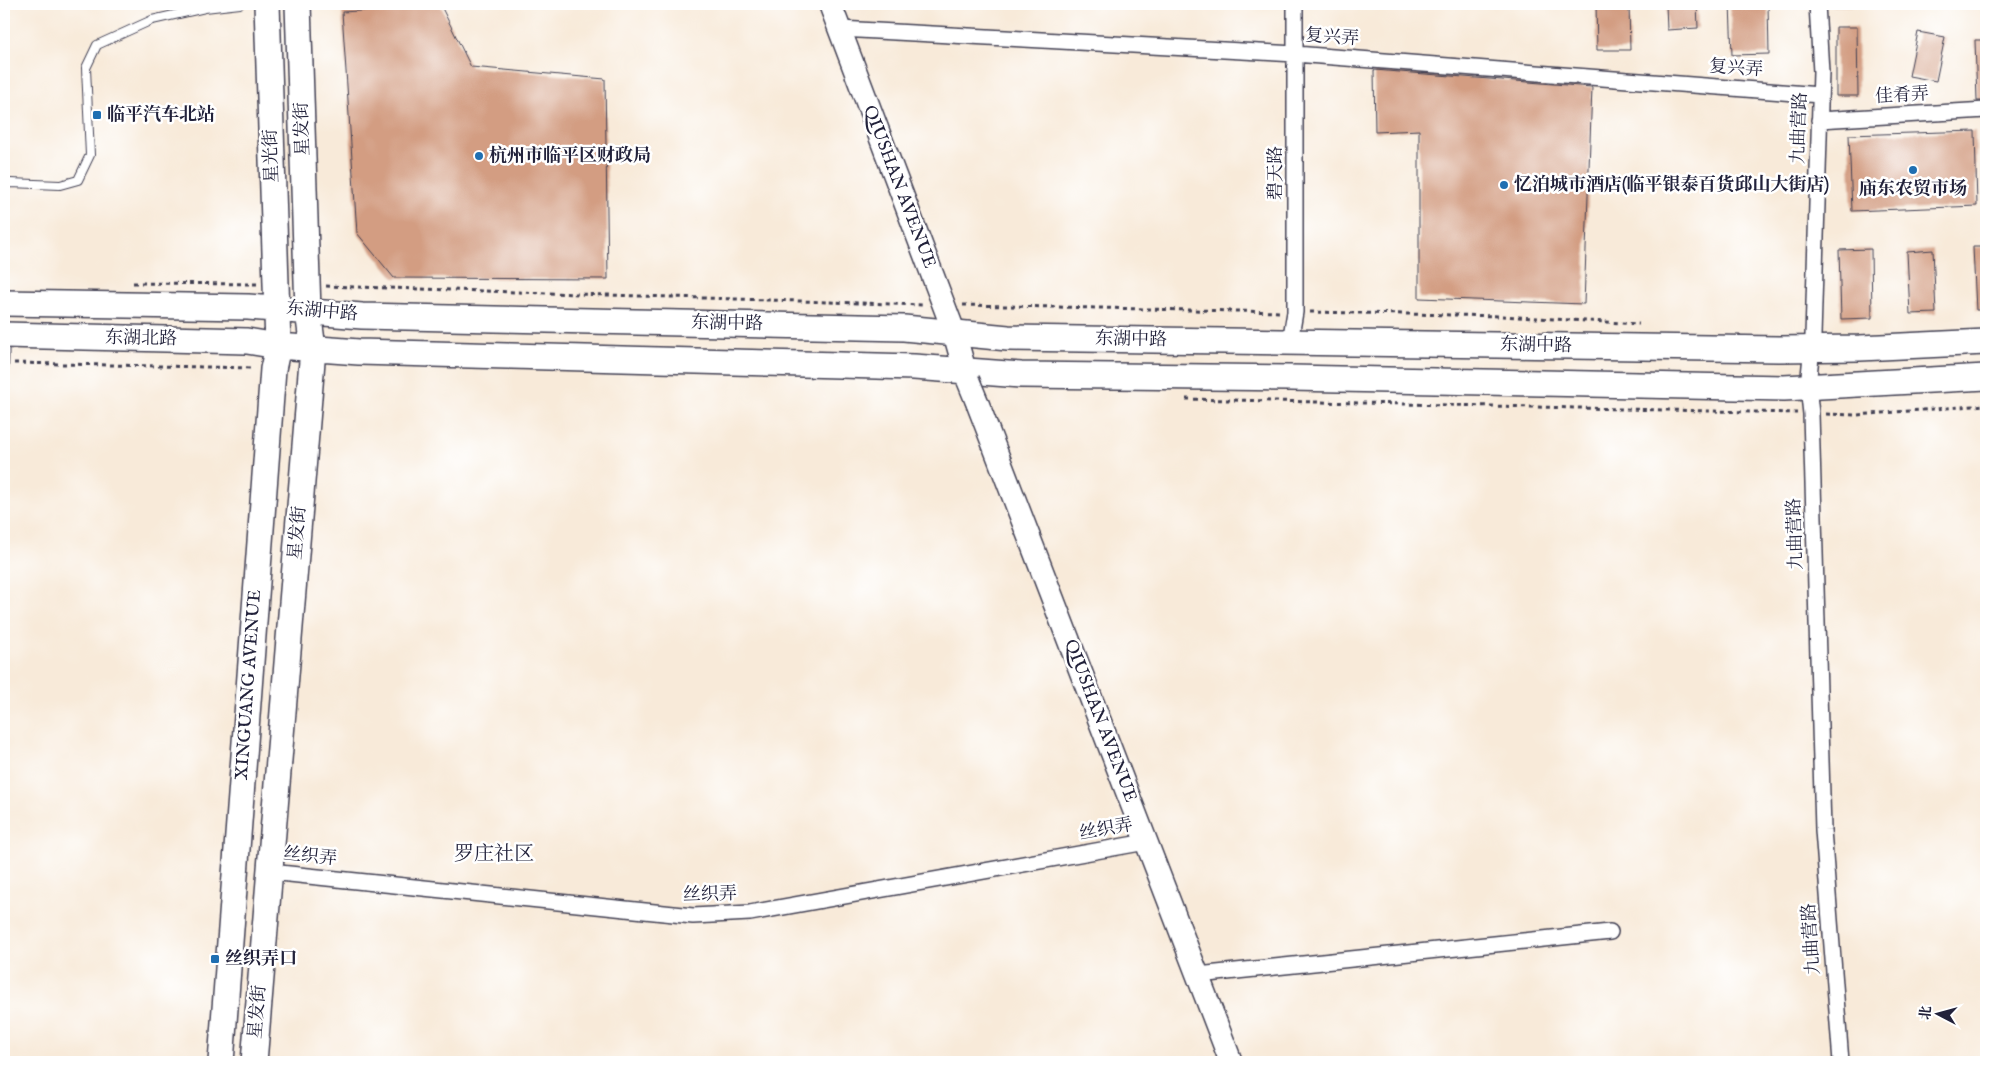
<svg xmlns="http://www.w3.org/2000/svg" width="1990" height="1066" viewBox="0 0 1990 1066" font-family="'IM FELL English','Noto Serif SC',serif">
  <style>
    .building { fill: #d39d82 }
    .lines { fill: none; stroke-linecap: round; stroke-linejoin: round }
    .lane-casing { stroke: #424053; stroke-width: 10 }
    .street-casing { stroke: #424053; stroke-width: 18 }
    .secondary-casing { stroke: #424053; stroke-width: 25 }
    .primary-casing { stroke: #424053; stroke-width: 28 }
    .path { stroke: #424053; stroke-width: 3; stroke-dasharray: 4 4; stroke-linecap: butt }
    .lane { stroke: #fff; stroke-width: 8 }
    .street { stroke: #fff; stroke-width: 15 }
    .secondary { stroke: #fff; stroke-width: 22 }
    .primary { stroke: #fff; stroke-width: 25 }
    .secondary-bridge-casing { stroke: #424053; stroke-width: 25; stroke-linecap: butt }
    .secondary-bridge { stroke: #fff; stroke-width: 22 }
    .poi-dot { fill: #1f6fb2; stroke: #fff; stroke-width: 2 }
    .labels { text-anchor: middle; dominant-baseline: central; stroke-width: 5; stroke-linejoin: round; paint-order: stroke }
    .street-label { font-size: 18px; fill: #22223b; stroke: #fff }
    .poi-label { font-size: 18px; font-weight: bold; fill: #22223b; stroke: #fff; text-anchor: start }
    .quarter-label { font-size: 20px; fill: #22223b; stroke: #fff }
  </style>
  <rect width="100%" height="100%" fill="#fff"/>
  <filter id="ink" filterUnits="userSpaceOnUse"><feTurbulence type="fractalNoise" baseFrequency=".02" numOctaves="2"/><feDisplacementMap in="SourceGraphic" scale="10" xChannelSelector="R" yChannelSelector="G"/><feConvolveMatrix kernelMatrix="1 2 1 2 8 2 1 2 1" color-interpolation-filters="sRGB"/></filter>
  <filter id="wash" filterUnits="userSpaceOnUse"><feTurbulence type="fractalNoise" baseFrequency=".0096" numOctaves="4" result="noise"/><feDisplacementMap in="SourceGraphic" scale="20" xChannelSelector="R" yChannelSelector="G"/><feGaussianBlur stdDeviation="1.12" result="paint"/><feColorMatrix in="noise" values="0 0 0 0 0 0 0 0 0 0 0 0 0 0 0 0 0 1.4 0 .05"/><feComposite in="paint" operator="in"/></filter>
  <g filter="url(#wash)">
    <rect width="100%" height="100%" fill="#f8ead9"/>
    <g id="blocks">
      <!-- building -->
      <path class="building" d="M1596,4H1629L1630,50H1597Z
        M1666,4H1697L1698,28L1667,30Z
        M1730,4H1768L1769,54L1732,55Z
        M1832,4H1852V6H1832Z
        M1881,4H1906V6H1881Z
        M441,6L471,67L605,79L608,279L394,278L357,233L342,12Z
        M1836,27H1857L1858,96H1836Z
        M1918,32L1945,37L1936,81L1909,76Z
        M1975,40H1986V101H1977Z
        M1374,70L1592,87L1584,304L1419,298V130L1375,132Z
        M1975,131L1977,206L1852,211L1849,135Z
        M1973,247H1986V310H1976Z
        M1871,249L1872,318L1841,319L1839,250Z
        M1933,250L1936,313L1910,314L1907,252Z"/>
    </g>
  </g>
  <g filter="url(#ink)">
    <use href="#blocks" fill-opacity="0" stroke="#424053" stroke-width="1"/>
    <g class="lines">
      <!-- lane casing -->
      <g class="lane-casing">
        <path id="lane" d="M4,185L10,183L60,185L78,180L90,155L86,68L97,45L152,20L205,8L240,4
          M4,371L5,338"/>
      </g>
      <!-- street casing -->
      <g class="street-casing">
        <path id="street" d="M1817,4L1821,72L1813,336L1808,386L1811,414L1823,830L1841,1062
          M840,29L1295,54L1820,95
          M1819,120L1986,110
          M1290,342L1295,312V4
          M270,872L693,916L750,913L1146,842
          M1198,975L1610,932"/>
      </g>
      <!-- secondary casing -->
      <g class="secondary-casing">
        <path id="secondary" d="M830,4L954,332L965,371
          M977,402L1231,1062"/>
      </g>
      <!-- primary casing -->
      <g class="primary-casing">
        <path id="primary" d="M4,303L248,307L362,316L904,328L1008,338L1779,349L1860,348L1986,342
          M4,335L247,341L278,346L359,352L914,367L1021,375L1291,378L1784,388L1986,377
          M221,1062L273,369L278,346L267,4
          M254,1062L313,349L308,311L298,4"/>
      </g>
      <!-- path -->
      <path class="path" d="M133,283L257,284
        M326,286L924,305
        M963,305L1282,312
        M1310,312L1502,316L1639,324
        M14,363L253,368
        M1186,399L1797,413
        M1826,414L1857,415L1986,405"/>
      <!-- lane -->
      <use href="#lane" class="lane"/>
      <!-- street -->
      <use href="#street" class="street"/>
      <!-- secondary -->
      <use href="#secondary" class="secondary"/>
      <!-- primary -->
      <use href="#primary" class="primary"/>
      <!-- secondary-bridge casing -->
      <g class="secondary-bridge-casing">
        <path id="secondary-bridge" d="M968,380L977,402"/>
      </g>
      <!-- secondary-bridge -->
      <use href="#secondary-bridge" class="secondary-bridge"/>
    </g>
  </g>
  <!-- markers -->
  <g class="poi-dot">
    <rect x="92" y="110" width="10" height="10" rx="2.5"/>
    <circle cx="479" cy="156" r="5"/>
    <circle cx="1913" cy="170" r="5"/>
    <circle cx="1504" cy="185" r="5"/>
    <rect x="210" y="954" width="10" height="10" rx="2.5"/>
  </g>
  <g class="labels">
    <!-- street labels -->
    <g class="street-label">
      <text transform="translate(1332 38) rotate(4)">复兴弄</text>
      <text transform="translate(1736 69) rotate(4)">复兴弄</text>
      <text transform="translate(1902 96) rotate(-3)">佳肴弄</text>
      <text transform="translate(1800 128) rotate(-88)">九曲营路</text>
      <text transform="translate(303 129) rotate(-92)">星发街</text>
      <text transform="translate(272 156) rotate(-92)">星光街</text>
      <text transform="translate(1276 173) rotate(-90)">碧天路</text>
      <text transform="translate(899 187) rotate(69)">QIUSHAN AVENUE</text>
      <text transform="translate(322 312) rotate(5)">东湖中路</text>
      <text transform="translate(727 324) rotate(1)">东湖中路</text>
      <text transform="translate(141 339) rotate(1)">东湖北路</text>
      <text transform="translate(1131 340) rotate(1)">东湖中路</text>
      <text transform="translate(1536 346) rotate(1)">东湖中路</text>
      <text transform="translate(298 533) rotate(-85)">星发街</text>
      <text transform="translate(1796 534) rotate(-92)">九曲营路</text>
      <text transform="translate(249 685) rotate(-86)">XINGUANG AVENUE</text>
      <text transform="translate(1100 721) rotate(69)">QIUSHAN AVENUE</text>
      <text transform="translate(1106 830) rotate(-10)">丝织弄</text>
      <text transform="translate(310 857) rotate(6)">丝织弄</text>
      <text transform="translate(710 895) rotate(-1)">丝织弄</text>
      <text transform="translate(1812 939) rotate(-94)">九曲营路</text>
      <text transform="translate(258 1012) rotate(-85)">星发街</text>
    </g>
    <!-- poi labels -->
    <g class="poi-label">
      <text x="107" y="115">临平汽车北站</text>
      <text x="489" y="156">杭州市临平区财政局</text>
      <text x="1514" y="185">忆泊城市酒店(临平银泰百货邱山大街店)</text>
      <text x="1913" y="189" text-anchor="middle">庙东农贸市场</text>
      <text x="225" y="959">丝织弄口</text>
    </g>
    <!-- quarter labels -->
    <g class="quarter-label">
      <text x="494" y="854">罗庄社区</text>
    </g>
  </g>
  <!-- margin -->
  <rect width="1990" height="1066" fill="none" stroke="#fff" stroke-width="20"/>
  <!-- north arrow -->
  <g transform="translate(1938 1014) rotate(276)" stroke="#ffffff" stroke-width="4" paint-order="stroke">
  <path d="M0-4L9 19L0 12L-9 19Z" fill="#22223b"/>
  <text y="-8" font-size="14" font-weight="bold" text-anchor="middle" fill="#22223b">北</text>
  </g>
</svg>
